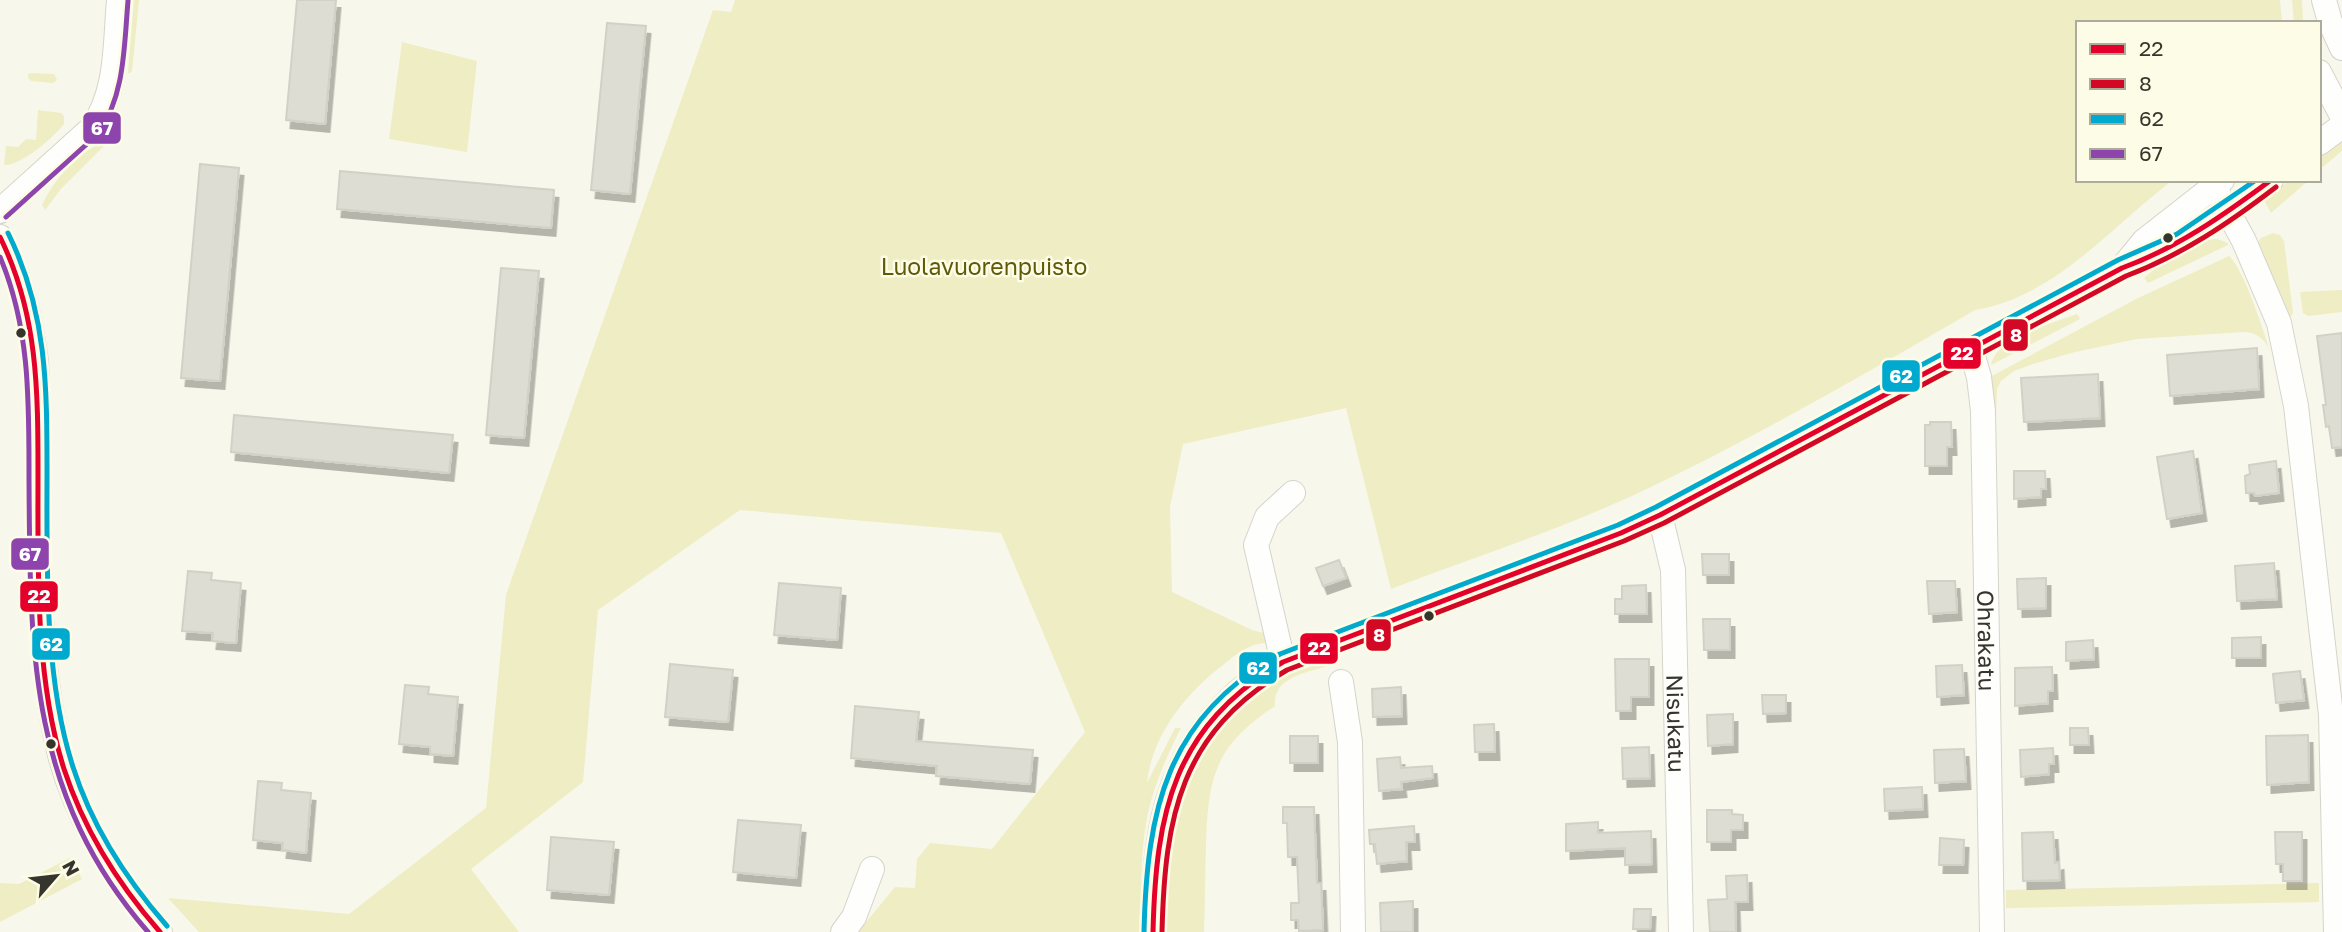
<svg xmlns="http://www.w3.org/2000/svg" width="2342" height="932" viewBox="0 0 2342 932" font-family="'Golos Text',sans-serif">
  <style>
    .green { fill: #efedc4 }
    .building { fill: #deddd3; stroke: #d2d1c8; stroke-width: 2; filter: url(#shadow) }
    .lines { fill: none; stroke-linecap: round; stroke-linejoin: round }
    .minor-casing { stroke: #d5d4cb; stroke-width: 26 }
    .minor { stroke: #fefefc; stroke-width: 24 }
    .bus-1-casing { stroke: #fdfce6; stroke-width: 10 }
    .bus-2-casing { stroke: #fdfce6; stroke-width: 10 }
    .bus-3-casing { stroke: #fdfce6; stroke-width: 10 }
    .bus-4-casing { stroke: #fdfce6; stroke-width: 10 }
    .bus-1 { stroke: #e4002b; stroke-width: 5 }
    .bus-2 { stroke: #d20824; stroke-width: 5 }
    .bus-3 { stroke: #00a9ce; stroke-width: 5 }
    .bus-4 { stroke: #8e44ad; stroke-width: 5 }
    .bus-dot { fill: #36352d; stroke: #fdfce6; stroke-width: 2.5 }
    .labels { text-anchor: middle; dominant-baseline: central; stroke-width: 5; stroke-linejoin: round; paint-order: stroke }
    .park-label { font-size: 23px; fill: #605a08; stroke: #fdfce6 }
    .street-label { font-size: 23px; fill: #36352d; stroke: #fdfce6 }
    .line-badge { stroke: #fdfce6; stroke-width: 2.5 }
    .badge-label { font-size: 19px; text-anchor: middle; font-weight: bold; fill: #fff }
  </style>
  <defs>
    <filter id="shadow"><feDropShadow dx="4.5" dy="8" stdDeviation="0" flood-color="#0004"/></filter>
  </defs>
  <rect width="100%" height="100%" fill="#f8f7eb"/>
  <!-- green -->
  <path class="green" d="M134,0H139L132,71L130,73H128Z
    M735,0H2280L2282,23H2078V180H2173C2110,227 2057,296 1975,310C1863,375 1751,440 1634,495C1556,531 1472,558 1391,589L1346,408L1183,444L1170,507L1172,592L1252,630L1271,635L1266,643C1250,643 1235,655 1223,665C1186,693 1152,735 1147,783L1175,728H1181C1166,757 1151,792 1146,824C1140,860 1141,896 1141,932H858L895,887L915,888L917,859L930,843L992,849L1085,732L1001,533L740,510L598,610L583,782L471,869L519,932H199L168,898L349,914L486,808L506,595L713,10L731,12Z
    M2292,0H2302L2303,23H2294Z
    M402,42L477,61L467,152L389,139Z
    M32,73L54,74L57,80L53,83L31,81L28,78V74Z
    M38,110L61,113L64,116V124C54,137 21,166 4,165L6,146L18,147L26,139L36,140Z
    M104,141L106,144L61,189L45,210L42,205C55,178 76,155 104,141Z
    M2342,141V151L2319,170V158Z
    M2290,180H2309L2271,213L2264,200Z
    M2273,233L2280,235L2284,241L2293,313L2290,318L2257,243L2261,238Z
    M2217,239L2228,243V245L2148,283L2144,278C2161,263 2194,239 2217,239Z
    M2229,256C2244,269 2263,330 2270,351C2265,339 2256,332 2243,332L2137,339L2075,352L2033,364L2014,371L2001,381L1997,389L1996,415L1992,411L1990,377L2136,299Z
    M2342,290V312L2308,316L2303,313L2300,292Z
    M2077,314L2080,319L1991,365C1997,336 2052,324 2077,314Z
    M1331,656V665C1310,672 1272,676 1275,706C1215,746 1208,776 1206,846C1205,875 1205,903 1204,932H1165C1166,908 1163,881 1168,857C1180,782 1220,707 1291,672C1304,666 1318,661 1331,656Z
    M70,858L82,879L0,922V883L19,884Z
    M2319,883V902L2006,908V890Z"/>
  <!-- building -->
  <path class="building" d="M297,0H336L325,124L286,120Z
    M607,23L646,26L630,194L591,190Z
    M200,164L239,168L220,381L181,378Z
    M340,171L554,190L551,228L337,209Z
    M501,268L539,271L524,438L486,435Z
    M2342,333V447L2332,448L2329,426L2326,427L2323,405H2326L2317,336Z
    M2257,348L2259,389L2170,396L2167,355Z
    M2098,374L2100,418L2024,422L2021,378Z
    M234,415L453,435L449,473L231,452Z
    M1930,422H1951L1952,447H1947V466H1925V425H1930Z
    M2193,451L2202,513L2167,519L2157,457Z
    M2276,461L2279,493L2255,496L2254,493H2246L2245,476L2250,474L2249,465Z
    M2014,471H2045L2046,489H2041V497L2014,499Z
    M1702,554H1729V575H1703Z
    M1339,560L1346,578L1323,586L1316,568Z
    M2274,563L2277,599L2237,601L2235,566Z
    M188,571L212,573L211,580L241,583L236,643L212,641L213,633L182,631Z
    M2046,578V608L2018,609L2017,579Z
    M1927,581H1955L1957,612L1929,614Z
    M779,583L841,588L837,640L774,635Z
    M1646,585L1647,614H1615V599H1622V586Z
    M1703,619H1730V650H1704Z
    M2261,637V658H2232V638Z
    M2093,640L2094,659L2066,661V642Z
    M1615,659H1649V697H1631V711H1616Z
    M670,664L733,670L728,722L665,717Z
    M1962,665L1964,695L1937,697L1936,666Z
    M2052,667L2053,691H2048V703L2015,706V668Z
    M2300,671L2304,700L2276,703L2273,674Z
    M405,685L429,687L428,694L458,697L453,756L430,754V747L399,744Z
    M1401,687L1402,716L1373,717L1372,689Z
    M1762,695H1786V713L1763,714Z
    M855,706L919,712L916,741L1033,750L1030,784L936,776L937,766L851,758Z
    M1733,714V744L1708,746L1707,715Z
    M1494,724L1495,752H1475L1474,725Z
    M2070,728H2088L2089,745H2070Z
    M2308,735L2309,782L2267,785L2266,736Z
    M1290,736H1318V763H1290Z
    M1649,747L1650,778L1623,779L1622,748Z
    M2053,748L2054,764H2049V774L2021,777L2020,750Z
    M1964,749L1966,781L1935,783L1934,750Z
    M1400,757L1401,768L1432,766L1433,778L1401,782L1402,789L1379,791L1377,759Z
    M258,781L282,783L281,790L311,793L306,853L282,850L283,843L253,840Z
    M1922,787L1923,809L1885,811L1884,789Z
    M1283,807H1314L1317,883H1321L1323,930L1299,931L1298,920H1291V903H1299L1297,857H1288L1287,823H1283Z
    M1707,810H1732V814L1743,815V830H1731V842H1707Z
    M738,820L801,825L796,878L733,872Z
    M1598,822V833L1651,831L1652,864L1625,865V848L1566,851V824Z
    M1414,826L1415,842H1406L1407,861L1377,864L1375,844H1370L1369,830Z
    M2053,832L2055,863L2059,862L2060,880L2023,881L2022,833Z
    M2275,832H2302V881H2283V864H2276Z
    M551,837L614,842L609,895L547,890Z
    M1940,838L1964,840L1963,865H1939Z
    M1747,875L1748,902H1735L1736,932H1710L1708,900L1727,899L1726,876Z
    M1413,901V932H1381L1380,903Z
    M1634,909H1651L1650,929H1633Z"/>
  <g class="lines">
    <!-- minor casing -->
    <g class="minor-casing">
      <g id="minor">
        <path d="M2324,0L2330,22L2342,48"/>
        <path d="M2319,72L2342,116"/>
        <path d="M2319,143L2342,126"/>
        <path d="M2214,186L2244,241L2279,323L2296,406L2331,715L2336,932"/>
        <path d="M0,211L92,128C118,91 115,44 119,0"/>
        <path d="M0,237C21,276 30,318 36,361C42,488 30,617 57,742C71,808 114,883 160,932"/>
        <path d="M2122,268L2144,241L2222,180"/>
        <path id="s1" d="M1971,350L1979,377L1983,411L1992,932"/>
        <path id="s2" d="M1660,515L1673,570L1681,932"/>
        <path d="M1283,662L1256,545L1267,517L1293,493"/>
        <path d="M1341,682L1350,742L1353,932"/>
        <path d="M843,932L854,917L872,869"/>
        <path d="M1153,932C1154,837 1163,759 1238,692C1251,680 1268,671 1283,662L1621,533L1660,515L2122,268C2177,250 2225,215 2271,180"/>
      </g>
    </g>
    <!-- minor -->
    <use href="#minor" class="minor"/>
    <!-- bus-1 casing -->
    <g class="bus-1-casing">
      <path id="bus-1" d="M0,237C38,314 38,390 38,475C38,570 35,678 64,769C84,830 118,884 160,932
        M1153,932C1156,812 1173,727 1283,662L1621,533L1660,515L2122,268C2177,248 2224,215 2271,180"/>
    </g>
    <!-- bus-2 casing -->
    <g class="bus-2-casing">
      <path id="bus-2" d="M1162,932C1165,816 1180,733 1287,670L1624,541L1664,523L2126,276C2182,255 2229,223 2276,187"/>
    </g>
    <!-- bus-3 casing -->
    <g class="bus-3-casing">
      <path id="bus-3" d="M8,233C47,312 47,386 47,472C47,565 44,678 73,767C92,827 126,879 167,926
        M1144,932C1147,810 1166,718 1280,654L1618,525L1656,507L2118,260L2177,234L2256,180"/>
    </g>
    <!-- bus-4 casing -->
    <g class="bus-4-casing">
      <path id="bus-4" d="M6,217L98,134C125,95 124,47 128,1
        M0,257C30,328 29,401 29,476C30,649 28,794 148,932"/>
    </g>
    <!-- bus-1 -->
    <use href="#bus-1" class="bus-1"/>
    <!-- bus-2 -->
    <use href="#bus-2" class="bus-2"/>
    <!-- bus-3 -->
    <use href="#bus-3" class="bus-3"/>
    <!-- bus-4 -->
    <use href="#bus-4" class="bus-4"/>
  </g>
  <!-- markers -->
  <g class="bus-dot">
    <circle cx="2168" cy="238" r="6"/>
    <circle cx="21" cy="333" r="6"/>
    <circle cx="1429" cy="616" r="6"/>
    <circle cx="51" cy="744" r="6"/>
  </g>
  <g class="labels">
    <!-- park labels -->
    <g class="park-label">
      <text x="984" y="266">Luolavuorenpuisto</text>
    </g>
    <!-- street labels -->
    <g class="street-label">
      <text stroke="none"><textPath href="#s1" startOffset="292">Ohrakatu</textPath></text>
      <text stroke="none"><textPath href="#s2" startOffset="210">Nisukatu</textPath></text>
    </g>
  </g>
  <g class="line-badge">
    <rect x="82" y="111" width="40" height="34" rx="7" fill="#8e44ad"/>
    <rect x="2002" y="318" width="27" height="34" rx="7" fill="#d20824"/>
    <rect x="1942" y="337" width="40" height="33" rx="7" fill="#e4002b"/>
    <rect x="1881" y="359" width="40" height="34" rx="7" fill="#00a9ce"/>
    <rect x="10" y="537" width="40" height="34" rx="7" fill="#8e44ad"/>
    <rect x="19" y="580" width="40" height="33" rx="7" fill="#e4002b"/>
    <rect x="1365" y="618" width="27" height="34" rx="7" fill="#d20824"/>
    <rect x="31" y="627" width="40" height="34" rx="7" fill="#00a9ce"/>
    <rect x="1299" y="632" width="40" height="33" rx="7" fill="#e4002b"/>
    <rect x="1238" y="651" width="40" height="34" rx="7" fill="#00a9ce"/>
  </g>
  <g class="badge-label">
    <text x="102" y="135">67</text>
    <text x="2016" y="342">8</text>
    <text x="1962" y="360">22</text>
    <text x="1901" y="383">62</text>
    <text x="30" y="561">67</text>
    <text x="39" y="603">22</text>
    <text x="1379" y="642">8</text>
    <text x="51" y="651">62</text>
    <text x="1319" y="655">22</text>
    <text x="1258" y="675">62</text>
  </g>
  <!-- legend -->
  <rect x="2076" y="21" width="245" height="161" fill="#fdfce6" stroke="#adac9c" stroke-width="2"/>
  <rect x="2090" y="44" width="35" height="10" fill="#e4002b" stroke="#adac9c" stroke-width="2"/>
  <text x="2139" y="56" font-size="21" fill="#36352d">22</text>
  <rect x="2090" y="79" width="35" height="10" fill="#d20824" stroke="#adac9c" stroke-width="2"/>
  <text x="2139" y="91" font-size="21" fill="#36352d">8</text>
  <rect x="2090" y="114" width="35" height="10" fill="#00a9ce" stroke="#adac9c" stroke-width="2"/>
  <text x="2139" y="126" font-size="21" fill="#36352d">62</text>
  <rect x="2090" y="149" width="35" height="10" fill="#8e44ad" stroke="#adac9c" stroke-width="2"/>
  <text x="2139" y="161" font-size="21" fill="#36352d">67</text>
  <!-- north arrow -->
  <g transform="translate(56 876) rotate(62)" stroke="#fdfce6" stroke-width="5" paint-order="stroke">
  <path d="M0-5L12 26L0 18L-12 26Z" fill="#36352d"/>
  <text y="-10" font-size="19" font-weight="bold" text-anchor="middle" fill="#36352d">N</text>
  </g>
</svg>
